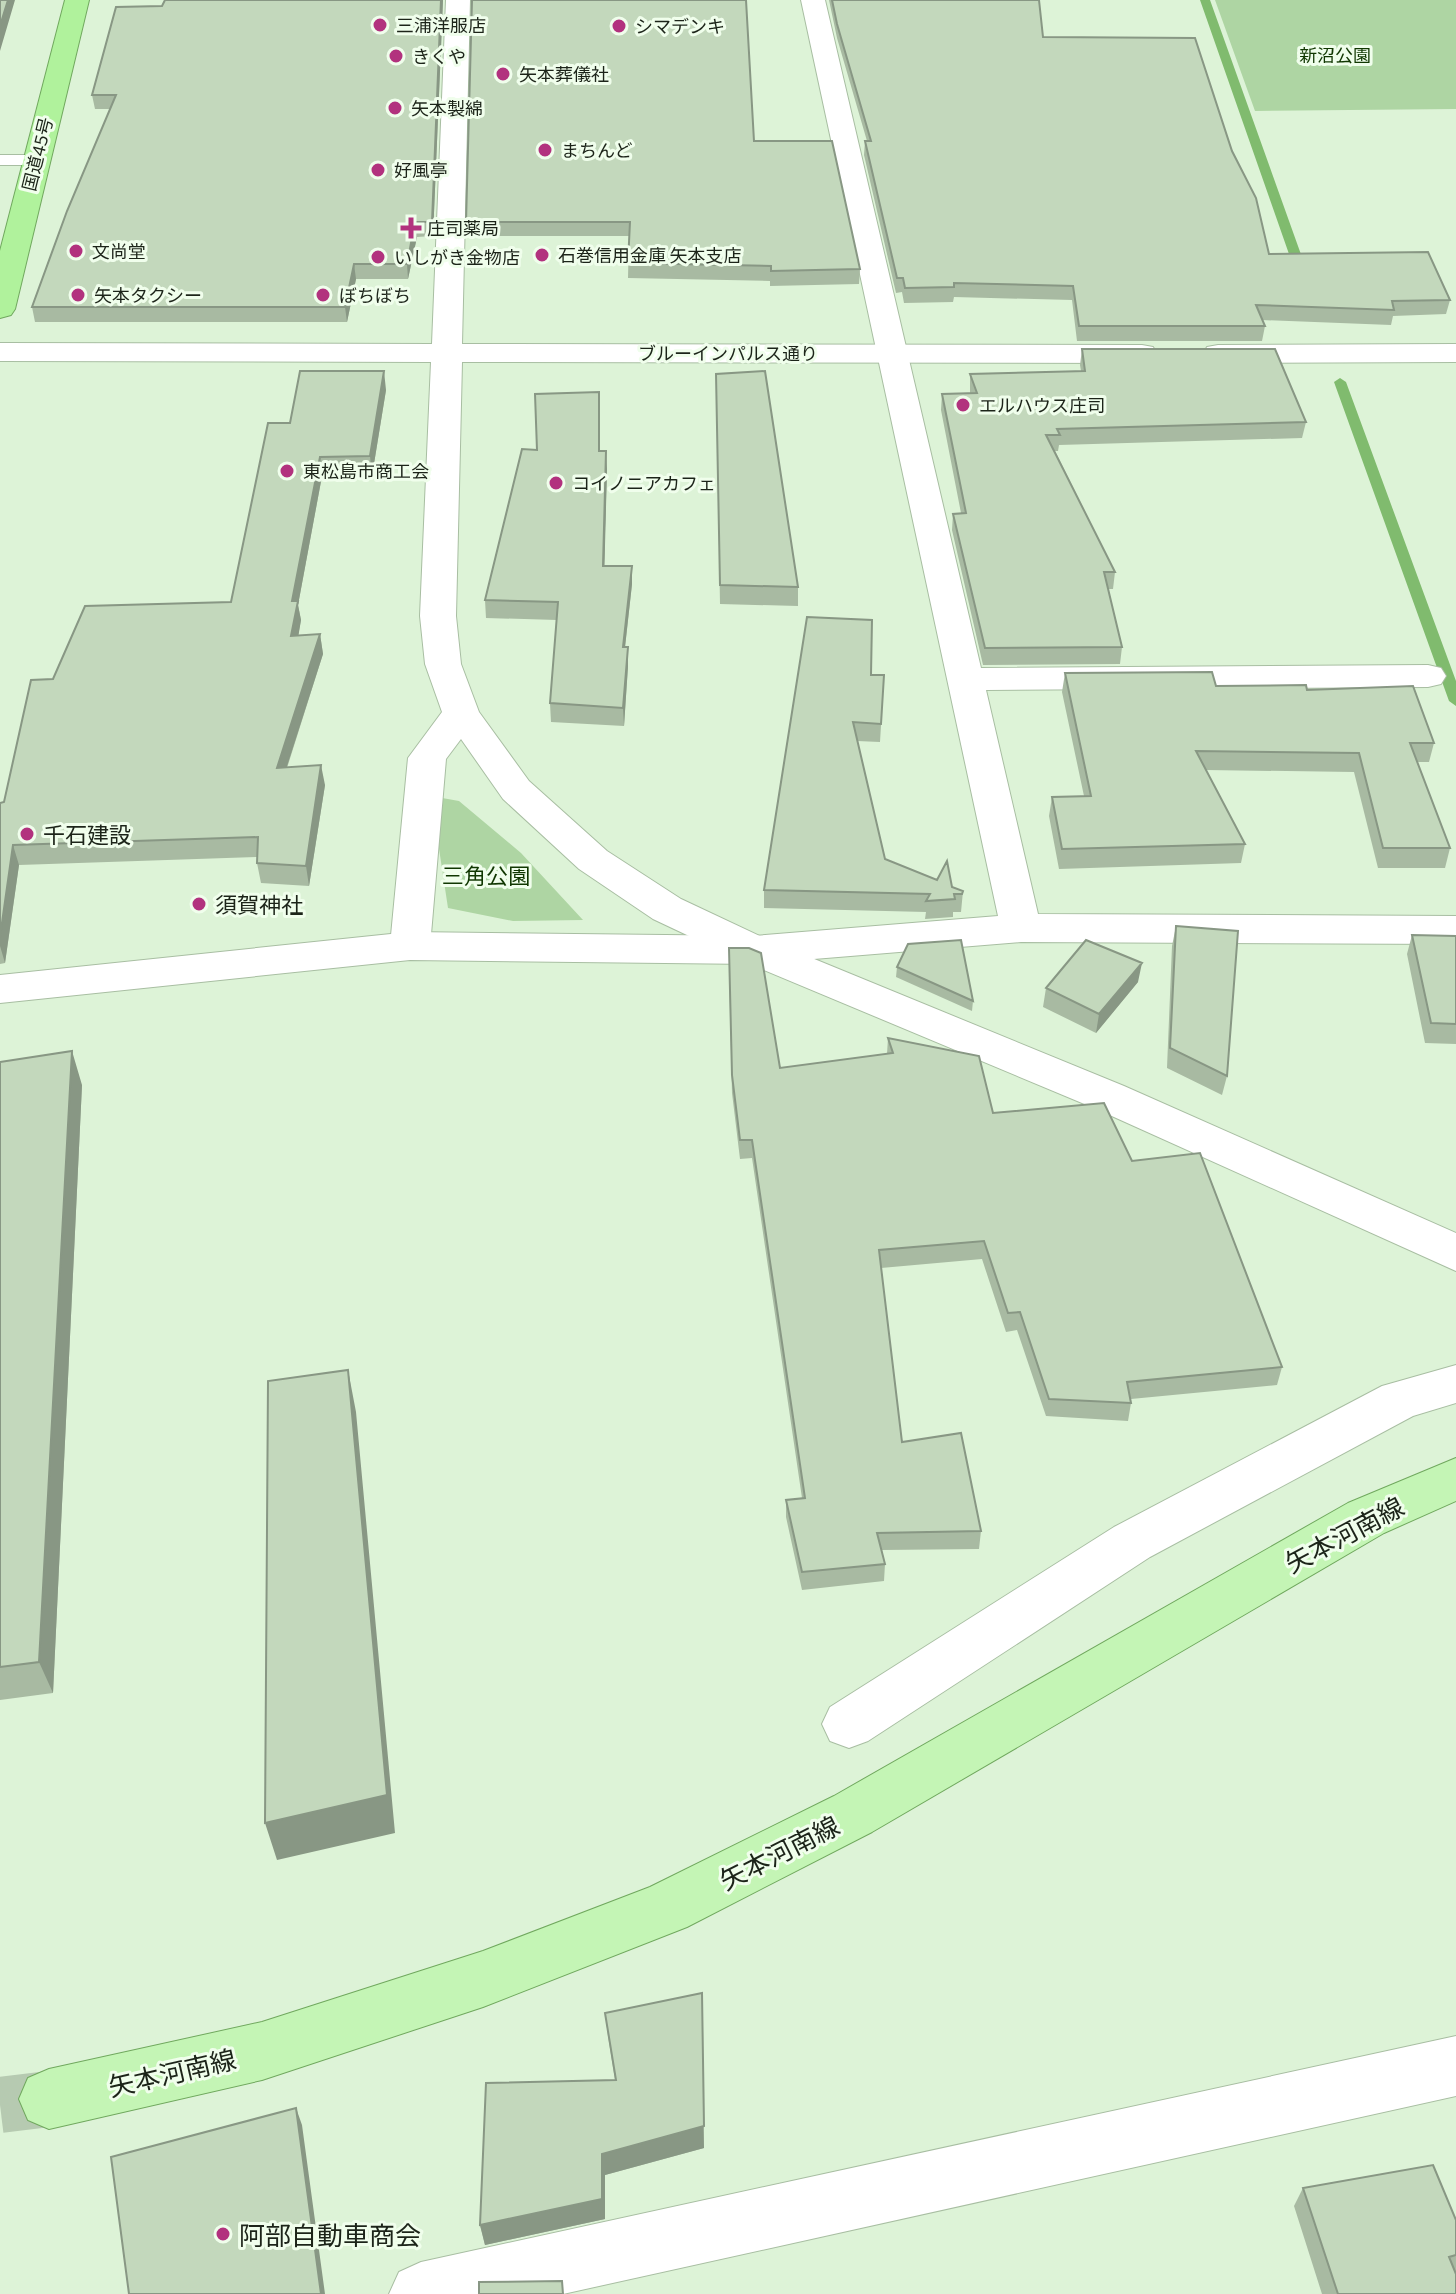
<svg xmlns="http://www.w3.org/2000/svg" width="1456" height="2294" viewBox="0 0 1456 2294" font-family="Commissioner,'Noto Sans JP',sans-serif">
  <style>
    .green { fill: #aed5a3 }
    .lines { fill: none; stroke-linecap: round; stroke-linejoin: round }
    .stream { fill: #80bb6e; fill-rule: evenodd }
    .primary-tunnel { stroke: #b6cab1; stroke-width: 56; stroke-dasharray: 56 28; stroke-linecap: butt }
    .service-casing { stroke: #a8bea2; stroke-width: 2 }
    .minor-casing { stroke: #a8bea2; stroke-width: 2 }
    .tertiary-casing { stroke: #a8bea2; stroke-width: 2 }
    .primary-casing { stroke: #70a85e; stroke-width: 2 }
    .trunk-casing { stroke: #70a85e; stroke-width: 2 }
    .service { fill: #fff; fill-rule: evenodd }
    .minor { fill: #fff; fill-rule: evenodd }
    .tertiary { fill: #fff; fill-rule: evenodd }
    .primary { fill: #c4f5b5; fill-rule: evenodd }
    .trunk { fill: #b0f29c; fill-rule: evenodd }
    .wall { fill: #a8baa2 }
    .shaded-wall { fill: #889784 }
    .building { fill: #c3d8bc; stroke: #889784; stroke-width: 2 }
    .poi-dot { fill: #b2327e; stroke: #f0feec; stroke-width: 3 }
    .labels { text-anchor: middle; dominant-baseline: central; stroke-width: 6; stroke-linejoin: round; paint-order: stroke }
    .far-poi-label { font-size: 18px; fill: #1c2419; stroke: #f0feec; text-anchor: start }
    .far-park-label { font-size: 18px; fill: #103701; stroke: #f0feec }
    .far-street-label { font-size: 18px; fill: #1c2419; stroke: #f0feec }
    .poi-label { font-size: 22px; fill: #1c2419; stroke: #f0feec; text-anchor: start }
    .park-label { font-size: 22px; fill: #103701; stroke: #f0feec }
    .near-street-label { font-size: 26px; fill: #1c2419; stroke: #f0feec }
    .near-poi-label { font-size: 26px; fill: #1c2419; stroke: #f0feec; text-anchor: start }
  </style>
  <rect width="100%" height="100%" fill="#ddf3d7"/>
  <!-- green -->
  <path class="green" d="M1215,0H1456V109L1255,111Z
    M431,796L459,801L521,853L583,920L513,921L448,908Z"/>
  <g class="lines">
    <!-- stream -->
    <path class="stream" d="M1200,0H1210L1308,274L1306,277L1296,274Z
      M1340,378L1346,382L1456,681V706L1449,701L1334,382Z"/>
    <!-- primary-tunnel -->
    <path class="primary-tunnel" d="M0,2105L49,2099"/>
    <!-- service casing -->
    <g class="service-casing">
      <path id="service" d="M0,155H35L43,160L35,165H0Z"/>
    </g>
    <!-- minor casing -->
    <g class="minor-casing">
      <path id="minor" d="M801,0H825L981,668L1428,665L1441,668L1446,676L1441,684L1428,687L986,690L1038,914L1456,916V944L1021,942L754,964L410,960L0,1003V975L410,932L754,936L998,916Z
        M1456,1365V1403L1413,1416L1150,1557L868,1741L849,1748L830,1741L822,1724L830,1707L1114,1527L1382,1386Z
        M1456,2036V2096L563,2294H389L399,2272L421,2262Z"/>
    </g>
    <!-- tertiary casing -->
    <g class="tertiary-casing">
      <path id="tertiary" d="M446,0H470L462,344L1142,345L1153,347L1157,354L1153,361L1142,363L462,362L456,616L461,664L479,712L529,781L607,851L681,899L768,940L1124,1086L1456,1233V1271L1094,1108L740,960L653,919L579,869L503,799L461,739L446,759L430,946L424,956L410,960L396,956L390,946L408,758L442,712L425,664L420,616L431,362L0,361V343L432,344Z
        M1456,344V362L1218,363L1207,361L1203,354L1207,347L1218,345Z"/>
    </g>
    <!-- primary casing -->
    <g class="primary-casing">
      <path id="primary" d="M1456,1458V1501L1384,1533L872,1832L687,1927L483,2007L262,2080L49,2129L28,2120L19,2099L28,2078L49,2069L262,2022L483,1951L650,1887L834,1796L1348,1503Z"/>
    </g>
    <!-- trunk casing -->
    <g class="trunk-casing">
      <path id="trunk" d="M65,0H89L15,309L11,315L0,318V251Z"/>
    </g>
    <!-- service -->
    <use href="#service" class="service"/>
    <!-- minor -->
    <use href="#minor" class="minor"/>
    <!-- tertiary -->
    <use href="#tertiary" class="tertiary"/>
    <!-- primary -->
    <use href="#primary" class="primary"/>
    <!-- trunk -->
    <use href="#trunk" class="trunk"/>
  </g>
  <!-- wall -->
  <path class="wall" d="M165,0H443L433,236L417,237L408,279H356L347,322H35L32,307L110,109H95L92,95L162,6Z
    M829,0H1039L1043,37L1232,151L1269,254L1450,300L1446,314L1393,316L1391,325L1262,320L1265,326L1262,341H1077L1072,300L954,297L953,302L904,303L902,292L896,293L864,155L865,141H867L837,38Z
    M754,141L860,269L859,284L770,286V281L628,278L629,236H467L466,222Z
    M1082,349L1306,422L1302,438L1059,445L1058,451H1055L1115,572L1113,589H1108L1122,647L1120,664L983,665L952,530L953,514L961,513L941,410L942,394L970,393V374L1081,371L1080,365Z
    M716,374L798,587V606L720,604Z
    M386,390L372,476H322L298,605L301,620L298,636L320,634L323,654L287,768L325,785L309,886L261,883L257,863V857L19,865L5,963L0,964V803L4,802L53,679L231,602L290,423Z
    M599,392L600,451L607,469L604,566L632,584L625,647L628,666L624,726L551,722L550,703L557,620L486,618L485,600L537,450Z
    M1065,673L1216,686L1307,690L1434,743L1429,762H1417L1450,848L1445,868H1378L1354,772L1206,770L1245,844L1241,863L1059,869L1049,816L1052,797L1084,796L1062,692Z
    M871,675H884L880,742L857,741L885,859L963,891L961,912H953V917L925,919L926,912L764,908V890Z
    M1176,926L1227,1076L1222,1095L1167,1068L1172,946Z
    M1412,935L1456,936V1044L1425,1043L1407,954Z
    M729,967L780,1068L887,1054L888,1038L993,1113L1132,1161L1282,1367L1277,1385L1131,1399V1403L1128,1421L1046,1416L1017,1330L1006,1332L982,1259L881,1268L902,1442L981,1531L979,1549L882,1550L885,1564L884,1581L802,1590L786,1517V1500L802,1498L752,1158L740,1159L732,1093Z
    M897,967L973,1001L972,1011L896,977Z
    M1138,982L1096,1033L1043,1007L1046,988Z
    M0,1062L82,1085L53,1693L0,1700Z
    M605,2013L704,2148L605,2175V2219L485,2245L480,2225L615,2080L608,2036Z
    M1303,2188L1456,2220V2271H1455L1456,2294H1322L1294,2206Z"/>
  <!-- shaded-wall -->
  <path class="shaded-wall" d="M8,0H15L0,51V26Z
    M441,0H443L433,236L432,222Z
    M415,222L417,237L408,279L407,264Z
    M354,264L356,279L347,322L345,307Z
    M384,371L386,390L372,476L370,456Z
    M606,451L607,469L604,584L603,566Z
    M320,457L322,476L298,605L301,620L295,656L291,636L292,601Z
    M632,566V584L623,665V647Z
    M320,634L323,654L280,788L277,768Z
    M628,647V666L624,726L623,708Z
    M321,765L325,785L309,886L306,866Z
    M13,845L19,865L5,963L0,946V937Z
    M1142,963L1138,982L1096,1033L1099,1014Z
    M72,1051L82,1085L53,1693L39,1662Z
    M348,1370L356,1412L395,1833L277,1860L265,1823Z
    M702,1993L704,2148L605,2175V2219L485,2245L480,2225L602,2154Z
    M296,2108L302,2125L325,2294H321Z"/>
  <!-- building -->
  <path class="building" d="M0,0H8L0,26Z
    M165,0H441L432,222H415L407,264H354L345,307H32L67,211L116,95H92L116,7L162,6Z
    M472,0H746L754,141H832L860,269L771,271V266L628,263L630,222H466Z
    M832,0H1039L1043,37L1195,38L1232,151L1256,198L1269,254L1428,252L1450,300L1392,301L1394,310L1256,305L1265,326H1079L1073,286L954,283V287L905,288L903,278H897L865,141H871L837,24Z
    M1082,349H1275L1306,422L1057,429L1060,435H1046L1115,572H1104L1122,647L985,648L953,514L966,513L942,394L977,393L970,374L1085,371Z
    M300,371H384L370,456L320,457L292,601H298L291,636L320,634L277,768L321,765L306,866L257,863L258,837L13,845L0,937V803L4,802L31,680L53,679L85,606L231,602L268,423H290Z
    M765,371L798,587L720,585L716,374Z
    M599,392V451H606L603,566H632L623,647H628L623,708L550,703L558,602L485,600L522,449L537,450L535,394Z
    M807,617L872,620L871,675H884L881,724L853,722L885,859L937,880L947,861L952,887L963,891L962,894H954L955,899L926,901L930,894L764,890Z
    M1212,672L1216,686L1306,685L1307,690L1413,686L1434,743H1410L1450,848H1383L1359,753L1196,751L1245,844L1062,849L1052,797L1091,796L1065,673Z
    M1176,926L1238,931L1227,1076L1170,1048Z
    M1412,935L1456,936V1024L1431,1023Z
    M961,940L973,1001L897,967L908,944Z
    M1086,940L1142,963L1099,1014L1046,988Z
    M729,948H749L761,953L780,1068L893,1053L888,1038L979,1056L993,1113L1104,1103L1132,1161L1200,1153L1282,1367L1127,1382L1131,1403L1049,1399L1020,1312L1008,1313L984,1241L879,1250L902,1442L961,1433L981,1531L877,1533L885,1564L802,1572L786,1500L805,1498L752,1140H740L732,1075Z
    M72,1051L39,1662L0,1667V1062Z
    M348,1370L387,1795L265,1823L268,1381Z
    M702,1993L704,2126L602,2154V2199L480,2225L486,2083L616,2080L605,2013Z
    M296,2108L321,2294H129L111,2157Z
    M1433,2165L1456,2220V2255L1449,2257L1456,2274V2294H1338L1303,2188Z
    M562,2281L563,2294H479V2282Z"/>
  <!-- markers -->
  <g class="poi-dot">
    <circle cx="380" cy="25" r="8"/>
    <circle cx="619" cy="26" r="8"/>
    <circle cx="396" cy="56" r="8"/>
    <circle cx="503" cy="74" r="8"/>
    <circle cx="395" cy="108" r="8"/>
    <circle cx="545" cy="150" r="8"/>
    <circle cx="378" cy="170" r="8"/>
    <path d="M407 216h8v8h8v8h-8v8h-8v-8h-8v-8h8z"/>
    <circle cx="76" cy="251" r="8"/>
    <circle cx="542" cy="255" r="8"/>
    <circle cx="378" cy="257" r="8"/>
    <circle cx="78" cy="295" r="8"/>
    <circle cx="323" cy="295" r="8"/>
    <circle cx="963" cy="405" r="8"/>
    <circle cx="287" cy="471" r="8"/>
    <circle cx="556" cy="483" r="8"/>
    <circle cx="27" cy="834" r="8"/>
    <circle cx="199" cy="904" r="8"/>
    <circle cx="223" cy="2234" r="8"/>
  </g>
  <g class="labels">
    <!-- far-poi labels -->
    <g class="far-poi-label">
      <text x="396" y="25">三浦洋服店</text>
      <text x="635" y="26">シマデンキ</text>
      <text x="412" y="56">きくや</text>
      <text x="519" y="74">矢本葬儀社</text>
      <text x="411" y="108">矢本製綿</text>
      <text x="561" y="150">まちんど</text>
      <text x="394" y="170">好風亭</text>
      <text x="427" y="228">庄司薬局</text>
      <text x="92" y="251">文尚堂</text>
      <text x="558" y="255">石巻信用金庫 矢本支店</text>
      <text x="394" y="257">いしがき金物店</text>
      <text x="94" y="295">矢本タクシー</text>
      <text x="339" y="295">ぼちぼち</text>
      <text x="979" y="405">エルハウス庄司</text>
      <text x="303" y="471">東松島市商工会</text>
      <text x="572" y="483">コイノニアカフェ</text>
    </g>
    <!-- far-park labels -->
    <g class="far-park-label">
      <text x="1335" y="55">新沼公園</text>
    </g>
    <!-- far-street labels -->
    <g class="far-street-label">
      <text transform="translate(37 154) rotate(-76)">国道45号</text>
      <text x="728" y="353">ブルーインパルス通り</text>
    </g>
    <!-- poi labels -->
    <g class="poi-label">
      <text x="43" y="834">千石建設</text>
      <text x="215" y="904">須賀神社</text>
    </g>
    <!-- park labels -->
    <g class="park-label">
      <text x="486" y="875">三角公園</text>
    </g>
    <!-- near-street labels -->
    <g class="near-street-label">
      <text transform="translate(1344 1534) rotate(-28)">矢本河南線</text>
      <text transform="translate(779 1852) rotate(-27)">矢本河南線</text>
      <text transform="translate(172 2072) rotate(-13)">矢本河南線</text>
    </g>
    <!-- near-poi labels -->
    <g class="near-poi-label">
      <text x="239" y="2234">阿部自動車商会</text>
    </g>
  </g>
</svg>
